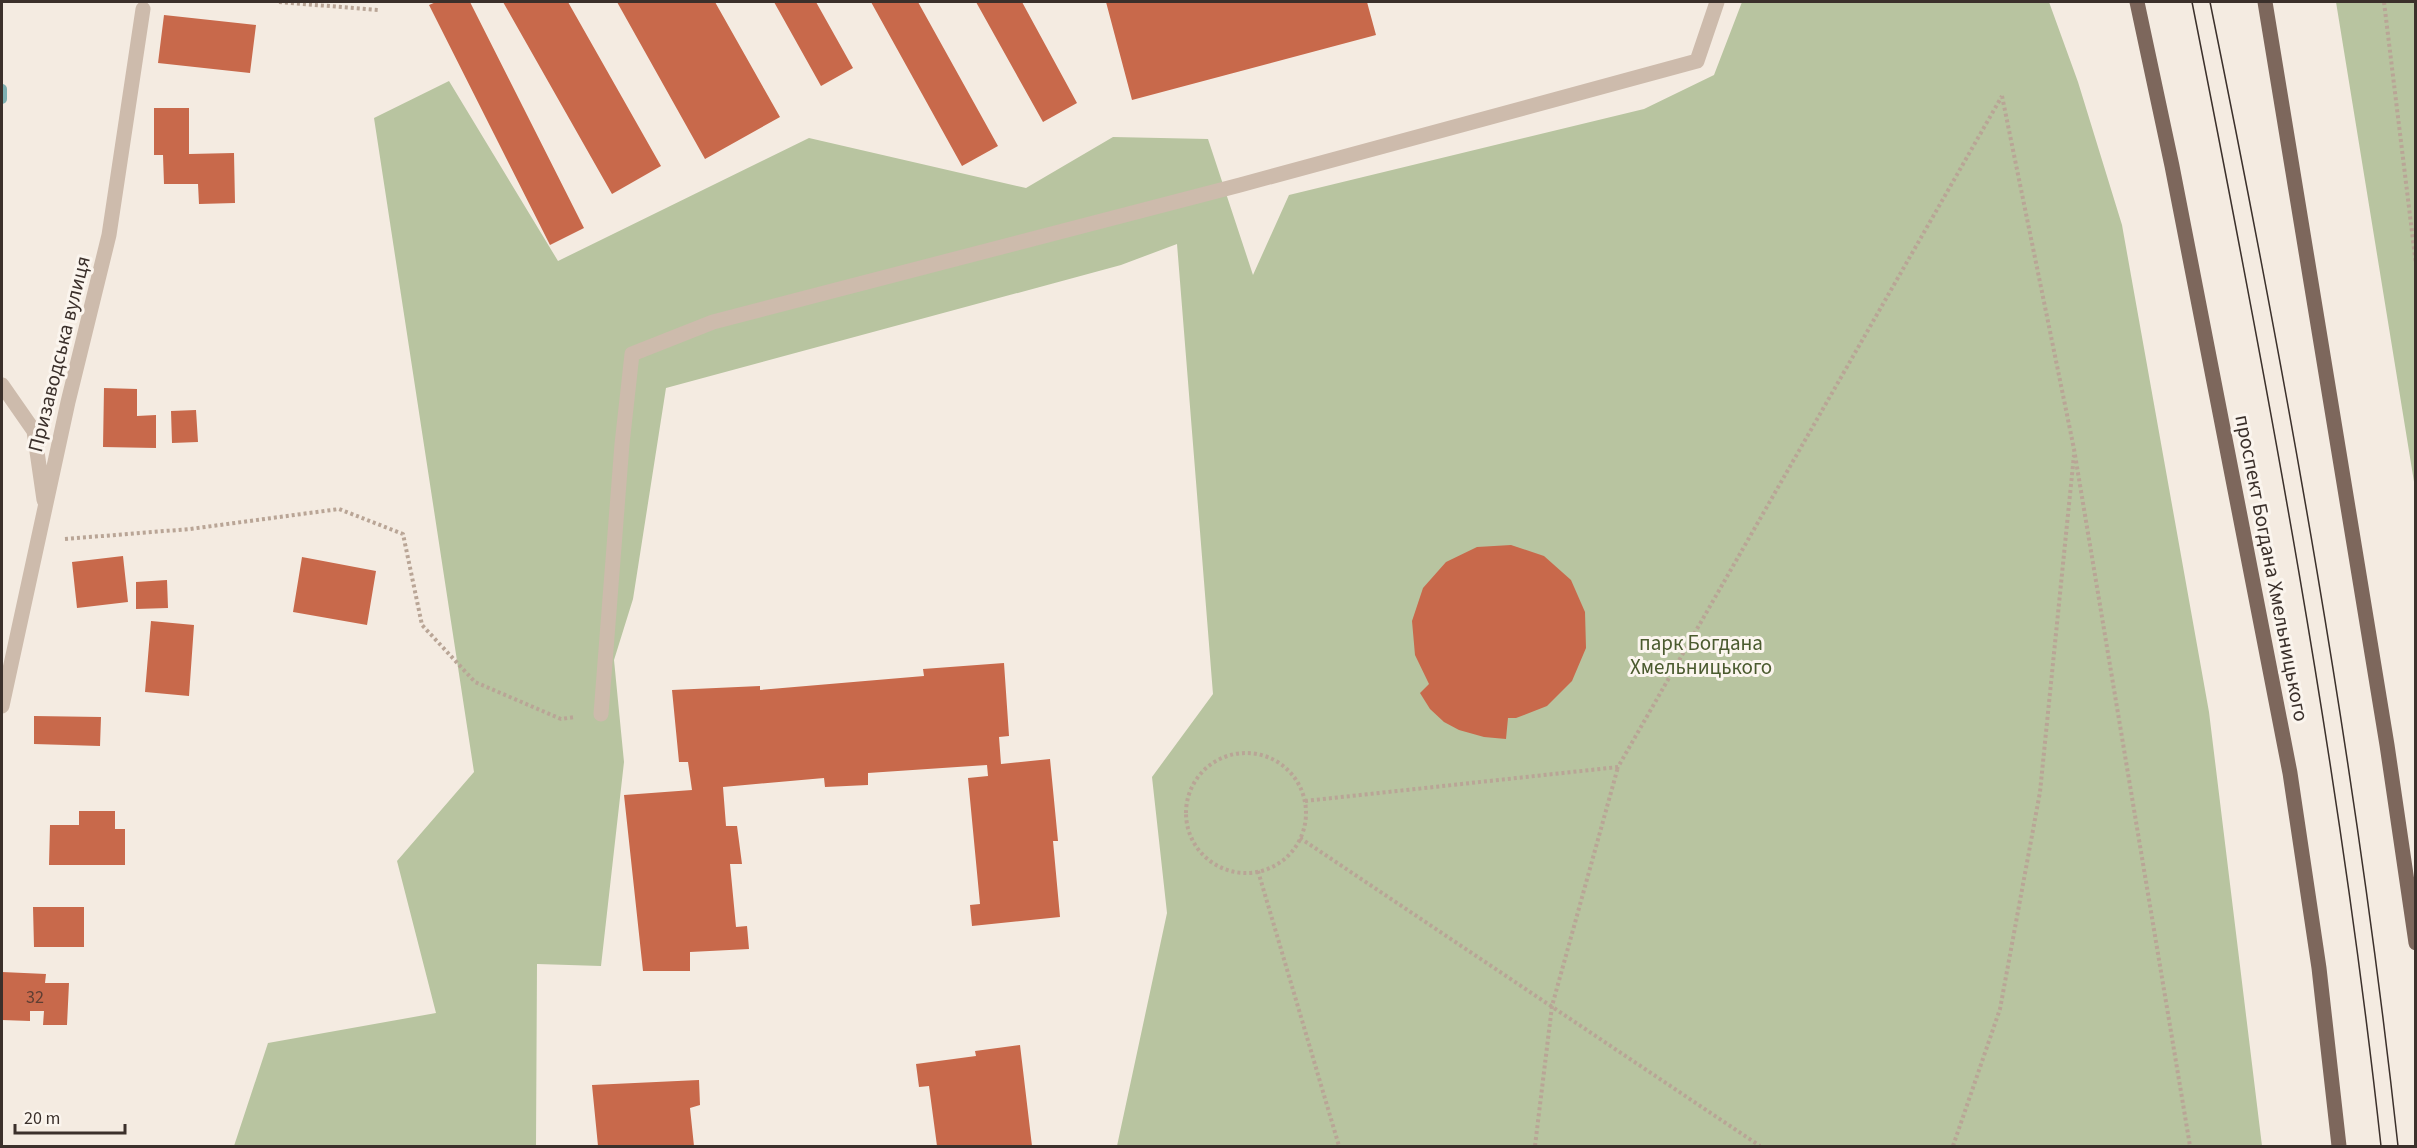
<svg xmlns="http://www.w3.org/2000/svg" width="2417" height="1148" viewBox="0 0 2417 1148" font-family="'Source Sans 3',sans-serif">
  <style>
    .green { fill: #b8c4a0 }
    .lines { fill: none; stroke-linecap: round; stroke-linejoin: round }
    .stream { stroke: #7fb0b2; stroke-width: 10 }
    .building { fill: #c8694b }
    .path { stroke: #b9a596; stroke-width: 4; stroke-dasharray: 3 3; stroke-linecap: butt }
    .minor { stroke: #cdbbac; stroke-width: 15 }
    .major { stroke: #7d675c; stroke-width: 15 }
    .tram { stroke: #3b302b; stroke-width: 1.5 }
    .labels { text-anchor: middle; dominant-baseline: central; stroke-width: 6; stroke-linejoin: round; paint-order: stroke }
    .number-label { font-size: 18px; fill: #5e3e33 }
    .street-label { font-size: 21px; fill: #3b302b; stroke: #fbf5ee }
    .park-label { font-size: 21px; fill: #4a5a2e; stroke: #fbf5ee }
  </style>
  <rect width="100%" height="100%" fill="#f4ebe1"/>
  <!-- green -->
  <path class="green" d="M1742,2H2049L2078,82L2122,225L2209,712L2262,1146H1117L1167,913L1152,777L1213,694L1177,244L1121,265L666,388L633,599L614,660L624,762L601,966L537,964L536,1146H234L268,1043L436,1013L397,861L474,772L374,118L449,81L558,261L809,138L1026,188L1113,137L1208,139L1253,275L1289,195L1644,109L1714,75Z
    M2336,2H2415V488Z"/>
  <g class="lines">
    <!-- stream -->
    <path class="stream" d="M2,89V99"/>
  </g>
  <!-- building -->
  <path class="building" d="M436,2H470L584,228L550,245L429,5Z
    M503,2H568L661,166L612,194Z
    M617,2H715L780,117L705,159Z
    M774,2H816L853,68L821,86Z
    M871,2H918L998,146L962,166Z
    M976,2H1022L1077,103L1043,122Z
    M1106,2H1367L1376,35L1132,100Z
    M164,15L256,25L250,73L158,63Z
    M154,108H189V154L234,153L235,203L199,204L198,184H164L163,155H154Z
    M104,388L137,389V416L156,415V448L103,447Z
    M196,410L198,442L172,443L171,411Z
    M1511,545L1544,556L1571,580L1585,612L1586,648L1572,681L1547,706L1516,718H1508L1506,739L1484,737L1459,730L1444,722L1430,709L1420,693L1429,684L1415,655L1412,621L1423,588L1446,562L1477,547Z
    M123,556L128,602L77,608L72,562Z
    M302,557L376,571L367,625L293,612Z
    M167,580L168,608L136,609V582Z
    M151,621L194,625L189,696L145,692Z
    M1004,663L1009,736L999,737L1001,764L1050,759L1058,841H1053L1060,917L972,926L970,905L980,904L968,778L988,776L987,765L868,773V785L825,787L824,778L723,787L726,826H737L742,864H730L736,927L747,926L749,949L690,952V971H643L624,795L692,790L688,762H679L672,690L760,686V690L924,676L923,669Z
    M34,716L101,717L100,746L34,744Z
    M79,811H115V829H125V865H49L50,825H79Z
    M33,907H84V947H34Z
    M2,972L46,974L45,983H69L67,1025H43L44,1011H30V1021L2,1020Z
    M1020,1045L1032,1146H937L929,1086L919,1087L916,1064L976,1056L975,1051Z
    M699,1080L700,1105L690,1108L694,1146H598L592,1085Z"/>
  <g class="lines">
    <!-- path -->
    <path class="path" d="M279,2L378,10
      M2384,2L2416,265
      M2002,96L2074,449L2190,1146
      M65,539L190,529L339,509L403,534L422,625L475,682L561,719L575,717
      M1186 813a60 60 0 1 1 120 0a60 60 0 1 1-120 0Z
      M1305,801L1618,767L2002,96
      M1300,838L1760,1146
      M1258,871L1339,1146
      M1535,1146L1552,1006L1618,767
      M1953,1146L2000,1009L2040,792L2074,455"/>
    <!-- minor -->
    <path class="minor" d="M2,385L34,431L44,500
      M2,706L68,402L109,235L143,9
      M601,714L622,444L632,354L713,322L1240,185L1697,61L1717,2"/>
    <!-- major -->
    <path class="major" d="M2137,2L2172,166L2290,773L2319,968L2339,1146
      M2265,2L2387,745L2416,943"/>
    <!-- tram -->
    <path class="tram" d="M2192,2C2267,381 2339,762 2381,1146
      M2210,2C2287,381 2356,762 2398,1146"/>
  </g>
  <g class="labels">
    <!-- number labels -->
    <g class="number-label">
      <text x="35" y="997">32</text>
    </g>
    <!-- street labels -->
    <g class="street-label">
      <text transform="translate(59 354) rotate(-76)">Призаводська вулиця</text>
      <text transform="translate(2272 568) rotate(79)">проспект Богдана Хмельницького</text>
    </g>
    <!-- park labels -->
    <g class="park-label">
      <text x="1701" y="643">парк Богдана<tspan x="1701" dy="24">Хмельницького</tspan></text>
    </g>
  </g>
  <!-- border -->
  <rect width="2417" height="1148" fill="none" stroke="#3b302b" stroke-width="6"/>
  <!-- scale -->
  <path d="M15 1124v9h110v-9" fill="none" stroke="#3b302b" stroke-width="3"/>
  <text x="24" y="1124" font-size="18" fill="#3b302b" stroke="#fbf5ee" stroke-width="4.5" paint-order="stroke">20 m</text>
</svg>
